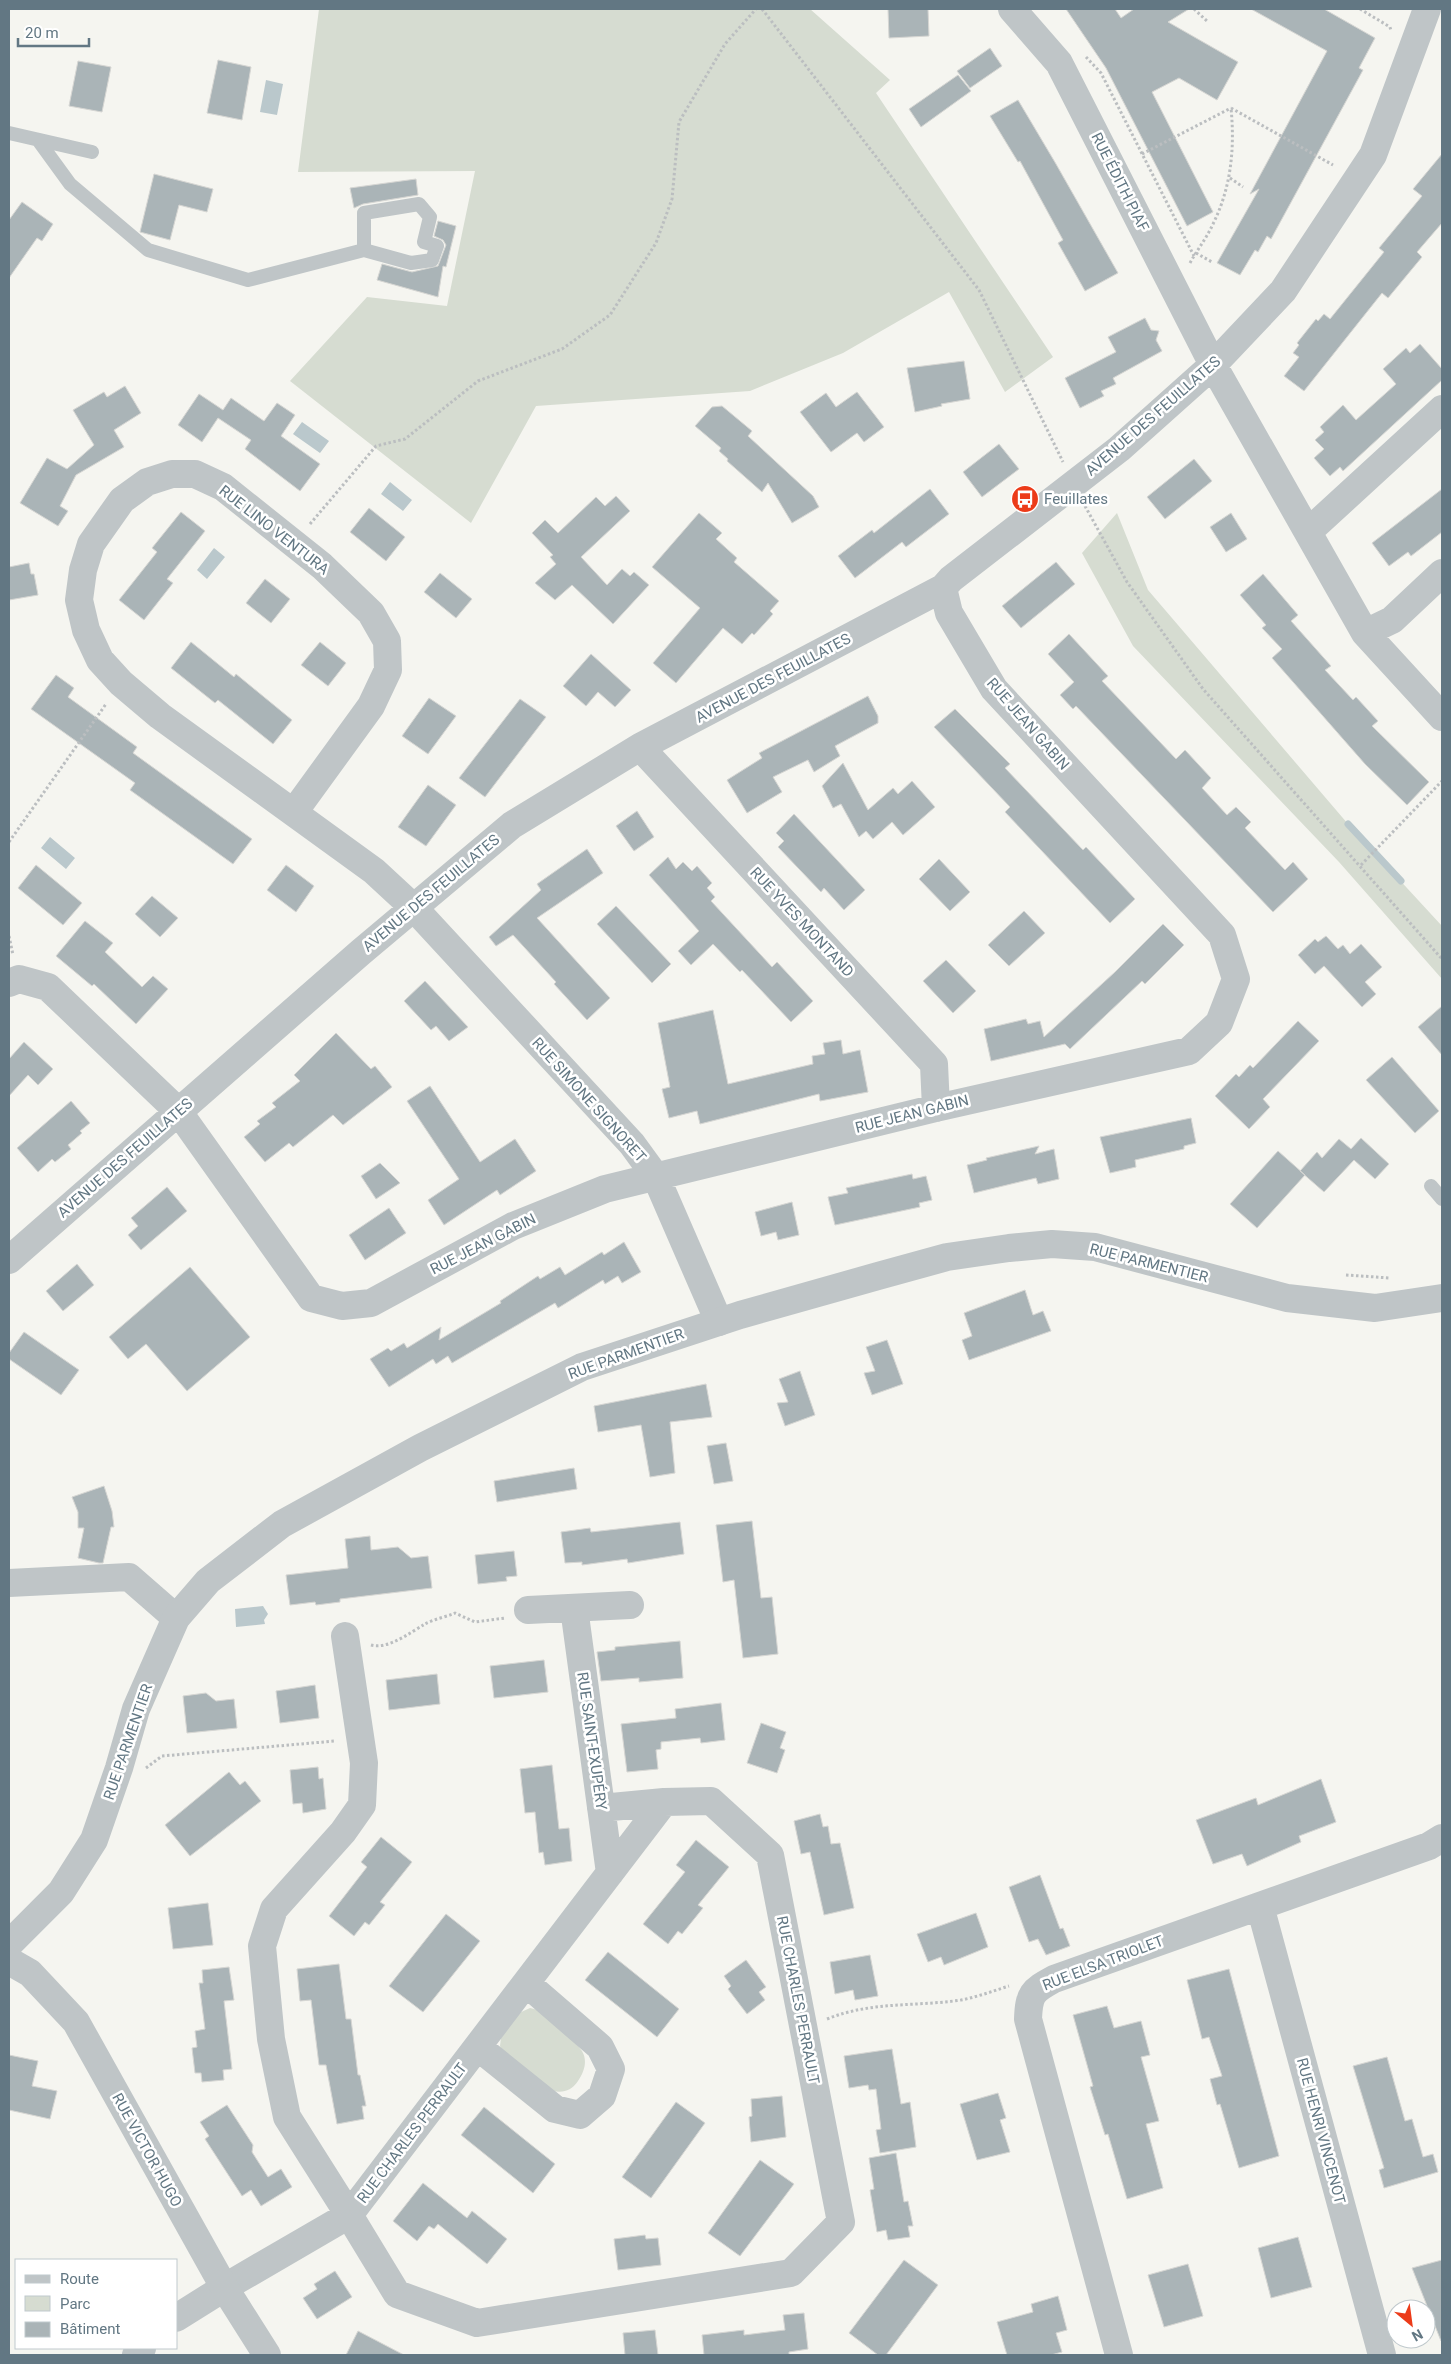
<svg xmlns="http://www.w3.org/2000/svg" width="1451" height="2364" viewBox="0 0 1451 2364" font-family="Roboto,sans-serif">
  <style>
    .green { fill: #d6dcd1 }
    .water { fill: #bac8cc }
    .lines { fill: none; stroke-linecap: round; stroke-linejoin: round }
    .stream { stroke: #bac8cc; stroke-width: 7 }
    .building { fill: #aab4b7; stroke: #d6d6d3 }
    .path { stroke: #bbbec0; stroke-width: 3; stroke-dasharray: 2.5 2.5; stroke-linecap: butt }
    .service { stroke: #bfc5c7; stroke-width: 14 }
    .minor { stroke: #bfc5c7; stroke-width: 28 }
    .tertiary { stroke: #bfc5c7; stroke-width: 28 }
    .labels { text-anchor: middle; dominant-baseline: central; stroke-width: 5; stroke-linejoin: round; paint-order: stroke }
    .street-label { font-size: 15px; fill: #627783; stroke: #fff }
    .poi-label { font-size: 15px; fill: #627783; stroke: #fff; text-anchor: start }
  </style>
  <rect width="100%" height="100%" fill="#f5f5f0"/>
  <!-- green -->
  <path class="green" d="M319,9H810L890,80L876,93L1053,357L1005,392L949,292L843,353L750,391L536,406L471,523L290,381L367,297L447,306L475,171L298,172Z
    M1117,513L1148,590L1348,824L1442,926V979L1339,862L1133,646L1082,553Z
    M530,2008L538,2010C549,2021 574,2039 582,2051C588,2061 584,2072 578,2081C571,2091 564,2093 552,2091L505,2057L500,2046L501,2038L519,2013Z"/>
  <!-- water -->
  <path class="water" d="M266,80L283,84L277,115L260,112Z
    M302,422L329,441L320,453L293,434Z
    M390,482L412,500L403,511L381,494Z
    M214,548L225,557L207,579L197,570Z
    M50,837L75,858L66,869L41,848Z
    M263,1606L268,1614L264,1620L265,1624L236,1627L235,1609Z"/>
  <g class="lines">
    <!-- stream -->
    <path class="stream" d="M1348,824L1401,881"/>
  </g>
  <!-- building -->
  <path class="building" d="M888,9H928L929,36L889,38Z
    M1066,9H1115L1121,18L1134,9H1189L1168,22L1238,62L1217,100L1179,78L1152,92L1213,212L1187,226L1106,68Z
    M1251,9H1324L1375,38L1359,68L1363,70L1271,239L1267,236L1258,252L1255,250L1240,275L1217,263L1259,189L1250,194L1327,51Z
    M990,48L1002,66L970,88L957,71Z
    M218,60L251,67L242,120L207,113Z
    M78,61L111,67L102,112L69,106Z
    M958,75L971,91L921,127L909,109Z
    M1018,100L1056,164L1118,273L1085,291L1058,243L1063,240L1020,161L1018,162L990,116Z
    M1442,154V223L1417,252L1422,257L1388,298L1382,293L1304,391L1284,376L1299,357L1293,353L1299,345L1297,343L1316,319L1318,321L1324,314L1330,319L1384,252L1379,248L1422,196L1413,189Z
    M154,174L213,189L207,212L179,205L170,240L140,232Z
    M416,179L418,195L363,204L354,208L350,188Z
    M22,202L53,224L42,241L37,238L9,278V220Z
    M438,221L456,226L446,267L443,266L438,297L377,280L382,264L412,272L438,266L446,245L443,240L434,236Z
    M1145,318L1151,330L1159,331L1156,340L1162,351L1113,378L1116,384L1101,391L1104,396L1080,408L1065,378L1116,352L1108,337Z
    M1420,344L1442,369V380L1343,471L1340,467L1330,476L1314,458L1324,449L1315,440L1324,432L1320,427L1343,405L1356,420L1396,384L1383,369L1406,348L1410,353Z
    M964,361L970,399L941,404L942,406L915,412L907,368Z
    M125,386L141,413L114,430L124,447L76,475L60,506L68,511L58,526L20,503L47,458L67,469L94,445L73,410L104,392L107,397Z
    M857,392L884,427L864,442L857,433L831,452L800,412L826,393L836,407Z
    M199,394L223,410L231,398L264,421L277,403L295,415L281,436L320,464L300,491L245,449L251,440L218,418L202,442L178,425Z
    M722,406L752,431L748,436L813,496L819,507L792,523L768,483L762,492L727,461L728,459L719,451L721,448L695,426L712,407Z
    M999,444L1019,469L982,497L963,472Z
    M1194,459L1212,481L1165,519L1147,497Z
    M930,489L949,514L906,547L902,542L855,578L838,556L872,530L874,533Z
    M1442,489V532L1411,556L1408,552L1389,566L1372,543Z
    M616,496L630,511L581,557L607,585L622,569L630,576L634,572L649,585L613,624L572,585L555,600L535,583L556,564L550,557L553,555L532,533L545,520L558,533L596,497L605,506Z
    M369,508L405,537L386,561L350,532Z
    M181,512L205,531L167,579L173,583L144,620L119,600L157,552L152,548Z
    M699,513L722,533L716,539L737,558L734,562L779,601L770,611L773,614L765,623L754,635L752,633L742,644L723,628L676,683L653,663L700,608L652,567Z
    M1231,513L1247,539L1226,552L1210,527Z
    M1056,562L1075,584L1021,628L1002,606Z
    M29,563L31,574H34L38,595L9,600V567Z
    M440,573L472,599L456,618L424,592Z
    M1263,574L1298,615L1291,621L1331,666L1325,670L1353,700L1356,697L1378,721L1372,726L1429,782L1407,805L1365,764L1272,658L1282,649L1262,628L1266,625L1240,595Z
    M265,579L290,599L271,623L246,603Z
    M1069,634L1108,676L1102,681L1176,759L1185,750L1211,778L1202,788L1227,815L1236,807L1251,822L1245,828L1285,870L1293,862L1308,879L1273,912L1119,751L1076,706L1073,709L1060,695L1074,682L1048,654Z
    M191,642L234,677L236,674L292,720L273,744L218,700L215,703L171,668Z
    M320,642L346,663L328,686L301,665Z
    M591,654L631,690L615,707L598,692L586,706L563,686Z
    M56,675L74,688L68,697L137,747L133,753L252,839L233,864L130,790L135,783L31,709Z
    M868,696L878,716V723L835,746L840,756L814,772L808,760L773,777L782,792L747,813L727,780L762,758L759,753Z
    M429,698L456,716L428,754L402,736Z
    M520,699L546,717L485,797L459,778Z
    M955,709L1010,764L1005,768L1083,850L1086,847L1135,899L1110,923L1005,812L1010,807L934,727Z
    M843,763L868,810L893,788L898,794L912,781L935,807L903,835L892,822L873,839L866,831L859,837L841,804L833,808L822,786Z
    M428,785L456,805L426,846L398,827Z
    M637,811L654,837L634,851L616,826Z
    M794,814L865,890L844,910L824,888L821,892L778,847L784,841L776,833Z
    M587,849L603,873L537,918L610,998L587,1020L554,984L556,982L513,935L496,946L489,937L541,890L537,884Z
    M668,857L676,869L683,862L692,871L697,866L712,883L707,888L715,897L711,901L772,967L777,962L813,1001L791,1022L742,970L740,972L713,944L691,965L678,951L699,931L649,875Z
    M939,859L970,892L950,911L919,879Z
    M36,865L82,903L63,925L18,888Z
    M286,865L314,886L296,912L267,890Z
    M152,896L178,918L160,937L135,914Z
    M616,906L671,964L652,983L597,924Z
    M1024,911L1045,933L1009,966L988,945Z
    M85,921L113,943L105,952L142,987L153,976L168,989L136,1024L94,984L92,986L56,956Z
    M1163,924L1184,945L1145,984L1142,981L1070,1049L1065,1044L991,1061L984,1029L1026,1019L1028,1024L1040,1021L1044,1037L1115,972Z
    M1326,936L1338,949L1343,945L1350,954L1361,944L1382,967L1365,982L1376,994L1362,1007L1324,966L1315,974L1298,955L1315,939L1318,942Z
    M946,960L976,991L953,1013L923,981Z
    M425,981L468,1027L449,1041L436,1026L431,1030L404,1001Z
    M1442,1006V1055L1418,1027Z
    M713,1010L728,1084L813,1064L812,1056L825,1054L823,1043L841,1040L843,1054L860,1050L868,1092L820,1101L819,1094L700,1124L697,1111L669,1118L662,1089L670,1087L658,1023Z
    M1298,1021L1319,1041L1263,1099L1270,1107L1249,1129L1215,1096L1236,1074L1239,1077L1250,1065L1253,1068Z
    M336,1033L371,1069L375,1066L392,1087L343,1125L333,1115L293,1147L289,1143L265,1162L244,1137L260,1124L257,1121L276,1107L272,1103L300,1081L294,1075Z
    M24,1042L53,1069L38,1085L28,1075L9,1096V1059Z
    M1392,1057L1439,1111L1415,1133L1366,1080Z
    M430,1086L480,1162L515,1139L536,1171L500,1195L497,1190L444,1225L428,1200L459,1179L407,1101Z
    M71,1101L90,1123L80,1131L82,1133L68,1145L71,1149L55,1162L52,1159L38,1172L17,1148Z
    M1191,1118L1196,1143L1184,1146V1149L1135,1160L1136,1167L1110,1173L1100,1137Z
    M1361,1138L1389,1164L1375,1179L1354,1160L1324,1192L1300,1171L1317,1152L1322,1158L1339,1139L1351,1149Z
    M1039,1146L1035,1154L1054,1149L1059,1179L1038,1184L1036,1178L974,1193L967,1165L987,1160L986,1158Z
    M1278,1151L1305,1175L1257,1228L1230,1204Z
    M380,1163L400,1183L376,1199L361,1176Z
    M912,1174L913,1179L926,1176L932,1200L919,1203L920,1207L835,1225L828,1197L848,1193L846,1188Z
    M167,1187L187,1211L141,1250L128,1235L138,1226L131,1218Z
    M792,1202L799,1235L778,1240L776,1232L761,1236L755,1212Z
    M389,1208L406,1233L365,1260L349,1235Z
    M624,1242L641,1272L622,1283L618,1276L605,1284L603,1280L558,1308L555,1303L452,1363L448,1356L436,1364L433,1359L389,1387L370,1359L388,1348L391,1351L404,1343L407,1348L441,1327L439,1340L501,1303L500,1301L538,1276L540,1279L560,1267L565,1275L602,1252L604,1255Z
    M77,1264L94,1285L63,1311L46,1291Z
    M190,1267L250,1337L187,1391L146,1344L128,1359L109,1337Z
    M1025,1290L1033,1315L1043,1311L1051,1331L969,1360L962,1340L972,1336L964,1313Z
    M24,1332L79,1370L61,1395L9,1359V1353Z
    M887,1340L903,1384L872,1395L864,1373L875,1371L866,1347Z
    M800,1371L815,1415L785,1426L777,1403L788,1402L779,1379Z
    M706,1384L712,1417L670,1422L675,1473L650,1477L641,1425L598,1432L594,1406Z
    M726,1443L733,1481L714,1484L707,1446Z
    M574,1468L577,1489L497,1502L494,1481Z
    M104,1486L112,1511L114,1527H111L103,1563H99L78,1558L84,1528H78V1512L72,1497Z
    M752,1521L761,1598L772,1597L778,1654L743,1658L734,1580L723,1582L716,1525Z
    M680,1522L684,1554L628,1563L627,1559L582,1565V1562L565,1563L561,1532L590,1528L591,1532Z
    M370,1536L371,1550L398,1547L411,1558L428,1556L432,1588L340,1599V1602L316,1605L315,1602L290,1605L286,1575L348,1568L345,1539Z
    M514,1551L517,1576L506,1577L507,1581L478,1584L475,1555Z
    M680,1641L683,1678L639,1682V1678L601,1681L597,1652L615,1650V1647Z
    M544,1660L548,1692L494,1698L490,1666Z
    M437,1674L440,1704L389,1710L386,1680Z
    M315,1685L319,1718L280,1723L276,1691Z
    M206,1693L216,1701L234,1699L237,1728L187,1733L183,1696Z
    M721,1703L725,1740L701,1743L700,1738L661,1742V1749L656,1750L658,1769L627,1772L621,1724L676,1718L675,1709Z
    M761,1723L786,1732L780,1748L785,1750L777,1773L747,1763Z
    M552,1765L559,1829L569,1828L572,1861L545,1865L543,1852L539,1853L535,1812L525,1813L520,1769Z
    M318,1767L319,1779L323,1778L326,1809L303,1813L302,1803L293,1804L290,1770Z
    M229,1772L240,1785L245,1781L261,1801L190,1856L165,1825Z
    M1321,1779L1336,1822L1299,1836L1301,1842L1247,1866L1242,1854L1213,1864L1196,1820L1256,1798L1258,1805Z
    M820,1814L823,1827L828,1826L831,1844L840,1843L854,1908L824,1915L810,1852L801,1854L794,1821Z
    M381,1837L412,1862L380,1902L385,1905L369,1925L365,1922L354,1936L329,1916L367,1867L361,1862Z
    M696,1840L729,1867L698,1905L703,1908L682,1934L678,1931L668,1944L643,1924L685,1872L676,1865Z
    M1040,1875L1060,1929L1063,1928L1070,1946L1046,1955L1038,1939L1029,1942L1009,1887Z
    M208,1903L213,1945L173,1949L168,1908Z
    M976,1913L988,1947L944,1965L941,1957L928,1962L917,1934Z
    M446,1914L480,1941L423,2012L389,1986Z
    M608,1952L679,2009L657,2037L585,1980Z
    M870,1955L878,1996L855,2000L853,1990L835,1994L830,1962Z
    M746,1960L766,1987L759,1992L765,2000L747,2014L728,1989L731,1986L724,1976Z
    M339,1964L346,2019H351L358,2075H360L366,2106H362L364,2119L337,2124L326,2065H319L311,2000L300,2001L297,1969Z
    M229,1967L234,2000L224,2001L232,2069L223,2070L224,2080L202,2082L201,2073H195L192,2048L197,2047L195,2031L205,2029L199,1983H203L202,1970Z
    M1229,1969L1279,2156L1239,2168L1220,2104L1217,2105L1210,2079L1222,2076L1209,2037L1202,2039L1187,1980Z
    M1107,2006L1114,2028L1141,2021L1150,2055L1141,2057L1159,2121L1146,2124L1163,2188L1127,2199L1108,2134L1105,2135L1090,2087L1093,2086L1073,2015Z
    M892,2049L901,2104L910,2102L916,2147L880,2153L876,2130L881,2129L876,2089L869,2090L868,2085L849,2088L844,2056Z
    M9,2055L38,2061L32,2086L57,2091L50,2119L9,2110Z
    M1387,2057L1405,2121L1412,2119L1423,2157L1433,2154L1438,2172L1384,2188L1379,2170L1384,2168L1353,2066Z
    M998,2093L1006,2118L1000,2120L1010,2152L977,2160L960,2104Z
    M782,2096L786,2137L751,2142L749,2117L752,2116L751,2099Z
    M676,2102L705,2123L651,2198L622,2177Z
    M227,2105L253,2145L252,2152L268,2177L281,2169L292,2187L261,2206L251,2190L242,2196L205,2139L209,2136L200,2122Z
    M484,2107L555,2164L533,2193L461,2135Z
    M896,2153L904,2202L908,2201L913,2226H908L910,2237L888,2240L886,2230L877,2232L870,2190L874,2189L869,2158Z
    M760,2160L794,2184L740,2256L708,2233Z
    M423,2183L467,2218L472,2211L507,2239L487,2264L438,2224L434,2229L429,2226L417,2241L393,2221Z
    M645,2235L646,2239L658,2238L661,2265L618,2270L614,2239Z
    M1298,2237L1312,2287L1271,2298L1258,2248Z
    M904,2260L938,2285L886,2355H878L849,2333Z
    M1442,2260V2341H1441L1412,2268Z
    M1188,2264L1203,2316L1164,2327L1148,2275Z
    M335,2271L352,2297L317,2319L303,2298L317,2289L314,2284Z
    M1058,2296L1067,2330L1056,2333L1062,2352L1051,2355H1007L997,2322L1033,2312L1031,2304Z
    M804,2313L808,2349L789,2352V2355H704L702,2335L744,2330V2335L785,2330L783,2315Z
    M655,2330L658,2355H625L623,2333Z
    M358,2331L404,2355H346Z"/>
  <g class="lines">
    <!-- path -->
    <path class="path" d="M762,9L979,290L1063,462
      M1194,9L1208,22
      M1360,9L1390,27L1391,31
      M1086,57L1101,73L1194,256
      M1231,108L1333,165
      M1142,154L1231,108
      M1230,178L1243,187
      M1196,253L1212,262
      M1190,263C1197,250 1206,239 1212,226C1231,189 1235,149 1231,108
      M1085,506L1127,582L1203,689L1442,959
      M310,524L376,446L405,439L478,381L562,349L610,315L656,243L672,199L679,122L725,44L756,9
      M9,842L106,704
      M1361,865L1442,781
      M9,936L13,955
      M1346,1275L1390,1278
      M371,1645C388,1650 411,1632 425,1624C434,1619 446,1617 455,1613L475,1622L505,1618
      M146,1768L162,1756L335,1741
      M827,2019C872,2001 914,2007 961,2000C977,1997 993,1991 1009,1986"/>
    <!-- service -->
    <path class="service" d="M9,133L92,152
      M38,140L70,184L148,250L248,280L364,250V213L419,204L430,217L424,242L437,246L432,260L411,263L364,250
      M1431,1186L1442,1199"/>
    <!-- minor -->
    <path class="minor" d="M1012,9L1059,63L1213,365L1365,633L1442,717
      M1308,532L1442,409
      M1365,633L1392,620L1442,573
      M640,747L934,1064L936,1108
      M294,812L371,706L388,670L387,641L371,613L322,566L223,487L195,474H172L147,482L122,500L91,544L83,570L79,600L86,630L100,660L121,683L160,716L374,871L414,908L632,1144L656,1177L719,1322
      M9,983L19,979L48,987L178,1111L311,1298L342,1306L371,1303L513,1226L605,1189L936,1108L1189,1051L1219,1023L1236,979L1222,935L994,689L949,613L943,588
      M9,1260L361,952L512,825L640,747L943,588L951,579L1119,449L1213,365L1283,291L1373,155L1427,9
      M9,1583L129,1577L176,1618
      M574,1608L610,1873
      M528,1610L630,1605
      M601,1808L664,1802
      M1260,1906L1382,2355
      M478,2047L555,2109L580,2115L602,2096L611,2069L600,2047L526,1983
      M176,2318L232,2283L349,2215L397,2294L477,2323L791,2273L841,2222L770,1855L711,1801L664,1802L349,2215L287,2117L271,2039L262,1946L274,1909L343,1832L362,1805L364,1763L345,1636
      M136,2355L142,2348
      M1119,2355L1028,2019C1029,1994 1032,1991 1054,1979L1429,1846L1442,1838"/>
    <!-- tertiary -->
    <path class="tertiary" d="M9,1944L61,1892L94,1840L119,1768L136,1709L176,1618L208,1581L282,1524L420,1448L582,1367L740,1315L878,1276L947,1257L1009,1248L1052,1244L1095,1247L1287,1298L1375,1308L1442,1298
      M9,1961L30,1973L76,2022L224,2287L267,2355"/>
  </g>
  <!-- icons -->
  <defs>
    <g id="bus-disc" transform="scale(1.4375)"><circle r="9.5" fill="#ec3b19" stroke="#fff"/><path d="M-5-6H5V4H4V6H2V4H-2V6H-4V4H-5ZM-3.5-4V0h7V-4ZM-3.5 1.2v1.5H-2V1.2ZM2 1.2v1.5H3.5V1.2Z" fill="#fff"/></g>
  </defs>
  <g fill-rule="evenodd">
    <use href="#bus-disc" x="1025" y="499"/>
  </g>
  <g class="labels">
    <!-- street labels -->
    <g class="street-label">
      <text transform="translate(1120 182) rotate(63)">RUE ÉDITH PIAF</text>
      <text transform="translate(1153 416) rotate(-41)">AVENUE DES FEUILLATES</text>
      <text transform="translate(274 530) rotate(38)">RUE LINO VENTURA</text>
      <text transform="translate(773 678) rotate(-28)">AVENUE DES FEUILLATES</text>
      <text transform="translate(1028 724) rotate(49)">RUE JEAN GABIN</text>
      <text transform="translate(431 893) rotate(-40)">AVENUE DES FEUILLATES</text>
      <text transform="translate(802 922) rotate(47)">RUE YVES MONTAND</text>
      <text transform="translate(589 1100) rotate(48)">RUE SIMONE SIGNORET</text>
      <text transform="translate(912 1114) rotate(-14)">RUE JEAN GABIN</text>
      <text transform="translate(125 1158) rotate(-41)">AVENUE DES FEUILLATES</text>
      <text transform="translate(483 1244) rotate(-27)">RUE JEAN GABIN</text>
      <text transform="translate(1149 1263) rotate(14)">RUE PARMENTIER</text>
      <text transform="translate(626 1354) rotate(-20)">RUE PARMENTIER</text>
      <text transform="translate(592 1741) rotate(82)">RUE SAINT-EXUPÉRY</text>
      <text transform="translate(128 1742) rotate(-71)">RUE PARMENTIER</text>
      <text transform="translate(1103 1963) rotate(-21)">RUE ELSA TRIOLET</text>
      <text transform="translate(798 2000) rotate(79)">RUE CHARLES PERRAULT</text>
      <text transform="translate(1321 2131) rotate(75)">RUE HENRI VINCENOT</text>
      <text transform="translate(412 2133) rotate(-53)">RUE CHARLES PERRAULT</text>
      <text transform="translate(147 2150) rotate(61)">RUE VICTOR HUGO</text>
    </g>
    <!-- poi labels -->
    <g class="poi-label">
      <text x="1044" y="499">Feuillates</text>
    </g>
  </g>
  <!-- border -->
  <rect width="1451" height="2364" fill="none" stroke="#627783" stroke-width="20"/>
  <!-- legend -->
  <rect x="15" y="2259" width="162" height="90" fill="#ffffff" stroke="#c0c9cd"/>
  <rect x="25" y="2275" width="25" height="8" fill="#bfc5c7" stroke="#c0c9cd"/>
  <text x="60" y="2284" font-size="15" fill="#627783">Route</text>
  <rect x="25" y="2296" width="25" height="15" fill="#d6dcd1" stroke="#c0c9cd"/>
  <text x="60" y="2309" font-size="15" fill="#627783">Parc</text>
  <rect x="25" y="2322" width="25" height="15" fill="#aab4b7" stroke="#c0c9cd"/>
  <text x="60" y="2334" font-size="15" fill="#627783">Bâtiment</text>
  <!-- north arrow -->
  <g transform="translate(1411 2324) rotate(151)"><circle r="24" fill="#ffffff" stroke="#c0c9cd"/>
  <path d="M0-4L9 19L0 12L-9 19Z" fill="#ec3b19"/>
  <text y="-8" font-size="14" font-weight="bold" text-anchor="middle" fill="#627783">N</text>
  </g>
  <!-- scale -->
  <path d="M18 38v8h71v-8" fill="none" stroke="#627783" stroke-width="2.5"/>
  <text x="25" y="38" font-size="15" fill="#627783" stroke="#ffffff" stroke-width="4" paint-order="stroke">20 m</text>
</svg>
